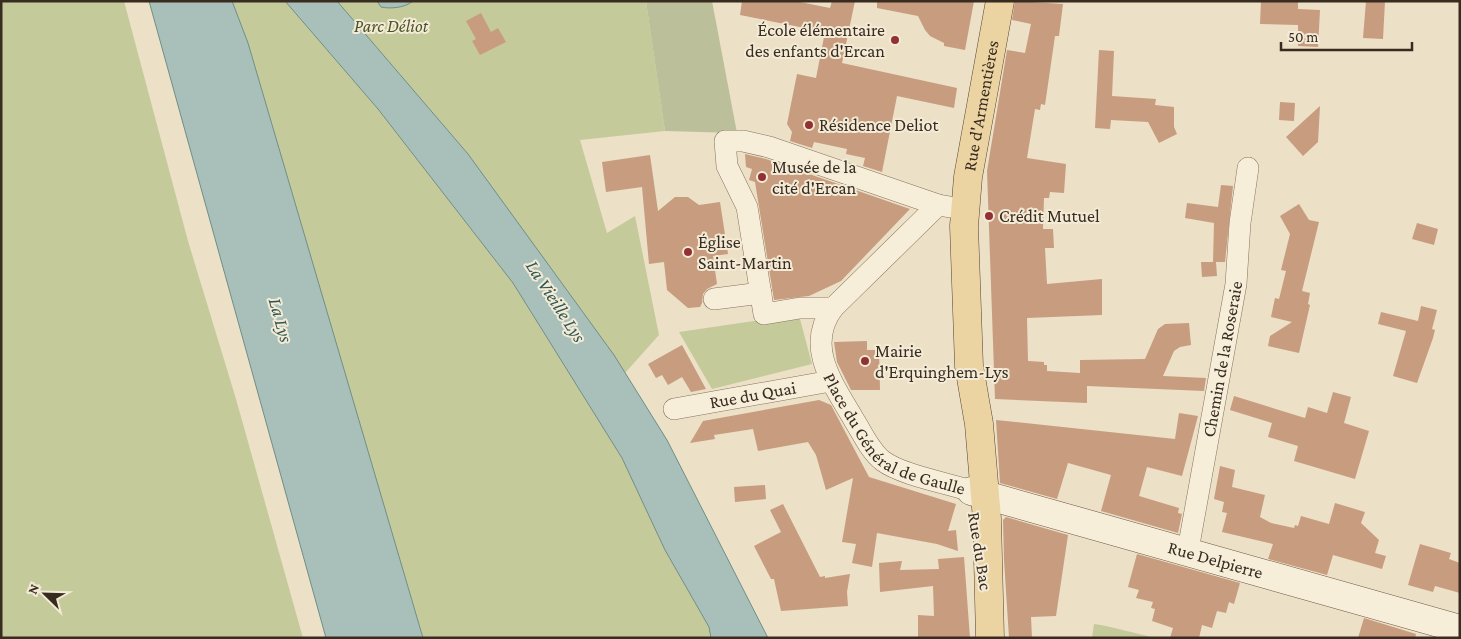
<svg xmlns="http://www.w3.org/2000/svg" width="1461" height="639" viewBox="0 0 1461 639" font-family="'Crimson Pro',serif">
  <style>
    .green { fill: #c5ca9b }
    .cemetery { fill: #bbbf9a }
    .water { fill: #a8c0b9; stroke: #6f8e86 }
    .building { fill: #c89c7f }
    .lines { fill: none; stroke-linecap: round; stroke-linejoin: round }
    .street-casing { stroke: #87735d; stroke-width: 22 }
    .secondary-casing { stroke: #695440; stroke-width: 29 }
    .primary-casing { stroke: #554131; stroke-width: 29 }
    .street { stroke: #f7eeda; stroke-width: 21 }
    .secondary { stroke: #f7eeda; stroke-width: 28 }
    .primary { stroke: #ecd4a2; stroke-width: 28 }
    .poi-dot { fill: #923133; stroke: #f4ebd6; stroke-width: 2 }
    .labels { text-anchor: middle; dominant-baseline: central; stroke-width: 4; stroke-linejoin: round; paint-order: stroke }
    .park-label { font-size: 18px; font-style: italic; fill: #495328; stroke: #f4ebd6 }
    .poi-label { font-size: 18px; fill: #382b20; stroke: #f4ebd6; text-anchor: start }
    .street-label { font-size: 18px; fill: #382b20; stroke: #f4ebd6 }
    .water-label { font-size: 19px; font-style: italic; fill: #305754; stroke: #f4ebd6 }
  </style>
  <rect width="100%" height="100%" fill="#ece0c7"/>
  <!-- green -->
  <path class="green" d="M1,1H124L188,241L236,399L303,638H1Z
    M232,1H285L378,109L513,283L622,458L665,550L709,627L711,638H423L248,43Z
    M337,1H646L665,131L580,140L607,233L635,216L659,335L625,373L468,154Z
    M794,315L800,319L812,364L712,389L679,332Z
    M1094,624C1116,627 1135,634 1157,638H1092Z"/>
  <!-- cemetery -->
  <path class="cemetery" d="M646,1H712L737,133L665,131Z"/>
  <!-- water -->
  <path class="water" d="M149,1H232L248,43L423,638H326Z
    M285,1H337L468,154L614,355L667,440L768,638H711L709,627L665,550L622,458L513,283L378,109Z
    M377,1H413C405,8 390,9 381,7Z"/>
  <!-- building -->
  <path class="building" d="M742,1H795L830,8L832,1H855L842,63L957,88L954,108L897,96L882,172L863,166L865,158L846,154L847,149L814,142L812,148L790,141L792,132L787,124L797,74L816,78L825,32L740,15Z
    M877,1H974L965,50L944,46V43L930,36L925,30L918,16L877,8Z
    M1015,1L1063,4L1059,36H1055L1045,105L1041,104L1040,110L1035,109L1027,158L1066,164L1064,193L1050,192L1049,198H1044L1043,229H1053L1054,248H1045L1047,284L1102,279V315L1027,318L1028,361L1044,362V365H1047V371L1080,373V360L1145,359L1158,329L1165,324L1189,323L1191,345L1180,347L1174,351L1163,376L1206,378L1204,391L1087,386V403L995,399L987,171L1007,50L1025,53L1031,24L1012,20Z
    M1261,1H1298V9L1320,10L1318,47L1298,46V25L1260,24Z
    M1366,1H1385L1383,39L1363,38Z
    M481,13L491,32L498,28L506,42L480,55L472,41L476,39L466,21Z
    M1099,50L1114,51L1112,96L1156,99L1155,105L1174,107V127L1177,134L1159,143L1148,122L1111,120L1110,129L1095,128Z
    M1280,102L1295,103L1294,121L1279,120Z
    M1320,106L1318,142L1303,156L1286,137Z
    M745,154L766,159L910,209L841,281L809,296L774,300L755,182L749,180L752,169L746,167Z
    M650,155L658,211L675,197H688L699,205L720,202L728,254L713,256L717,284L707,289L703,294L702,303L700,307L688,308L667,290L664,262L649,264L642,187L606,192L602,162Z
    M1221,185L1233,186L1225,262H1213L1214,223L1185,218L1187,203L1218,207Z
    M1299,204L1309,220L1319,222L1302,291L1310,293L1308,304L1310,305L1299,353L1268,346L1270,336L1292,322L1271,317L1275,298L1279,299L1286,271L1281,270L1290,234L1280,216Z
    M1417,223L1438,229L1434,245L1412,239Z
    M1201,262H1216L1217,276L1202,277Z
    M1421,306L1437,310L1432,329L1435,330L1433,338L1417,383L1393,376L1406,331L1378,324L1381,312L1418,321Z
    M867,341V350H879L880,390H851L837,362L834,342Z
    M682,345L706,389L691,392L682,377L668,385L662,375L656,378L648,364Z
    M1333,392L1351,397L1344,423L1369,431L1355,479L1294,461L1298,446L1268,437L1272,423L1230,410L1234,396L1305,418L1308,407L1327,413Z
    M819,400L831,405L869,477L956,504L948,531L956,530L958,551L937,544L877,533L872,567L852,563L856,544L842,542L853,478L826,490L816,455L808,442L758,451L753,429L714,435L715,439L690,443L703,421Z
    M1179,413L1198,416L1182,476L1147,467L1139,496L1179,508L1178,513L1182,514L1178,533L1101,511L1111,475L1068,463L1057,499L1000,483L996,420L1175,439Z
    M1220,466L1235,470L1232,487L1265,495L1260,517L1271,523L1294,528L1295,525L1298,526L1301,516L1329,524L1335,503L1365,512L1361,523L1379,540L1375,553L1386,556L1382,569L1333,555L1327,575L1268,559L1273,544L1222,532L1227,513L1222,512L1224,502L1214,499Z
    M765,485L766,499L735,502L734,487Z
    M783,504L820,577L825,576V578L850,574L847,592L848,606L781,611L774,579H771L754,546L781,532L770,510Z
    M1006,517L1068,535L1056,616L1031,617L1032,638H1009L1004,560L1003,520Z
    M1420,544L1451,553L1449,559L1460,563V593L1435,586L1433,592L1408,585Z
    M1137,554L1240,583L1234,604L1229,602L1226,613L1217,611L1212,628L1202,625L1199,638H1170L1173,628L1152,621L1155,609L1151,608L1153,602L1136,598L1139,590L1128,587Z
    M964,557L970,638H918V615L934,616L933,586L880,592L879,563L902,561L900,570L939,569L938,559Z
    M1364,618L1416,634L1415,638H1358Z"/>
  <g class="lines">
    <!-- street casing -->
    <g class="street-casing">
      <g id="street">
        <path id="s1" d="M950,207L938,205L833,308C804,347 834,385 854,420C863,434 870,451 883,461C902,475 947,483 971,491"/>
        <path d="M714,299L761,293"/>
        <path d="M833,308H800L764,314L747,207L727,166L725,141H743L769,147L938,205"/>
        <path id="s2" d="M674,409L831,381"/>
        <path id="s3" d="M1188,550L1236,284L1240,223L1248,168"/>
      </g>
    </g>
    <!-- secondary casing -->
    <g class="secondary-casing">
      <g id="secondary">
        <path id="s4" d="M971,491L1460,629"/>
      </g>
    </g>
    <!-- primary casing -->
    <g class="primary-casing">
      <g id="primary">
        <path id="s5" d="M990,638L987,519L979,424L969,366L964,226L968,177L1000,1"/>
      </g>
    </g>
    <!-- street -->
    <use href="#street" class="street"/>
    <!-- secondary -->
    <use href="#secondary" class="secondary"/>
    <!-- primary -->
    <use href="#primary" class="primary"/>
  </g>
  <!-- markers -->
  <g class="poi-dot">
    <circle cx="895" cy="40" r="5"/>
    <circle cx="809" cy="125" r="5"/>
    <circle cx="762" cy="177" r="5"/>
    <circle cx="989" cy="216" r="5"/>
    <circle cx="688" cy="252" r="5"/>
    <circle cx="865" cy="361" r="5"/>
  </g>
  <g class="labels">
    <!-- park labels -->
    <g class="park-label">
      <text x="391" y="26">Parc Déliot</text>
    </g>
    <!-- poi labels -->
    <g class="poi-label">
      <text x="885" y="30" text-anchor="end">École élémentaire<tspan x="885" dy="21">des enfants d'Ercan</tspan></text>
      <text x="819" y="125">Résidence Deliot</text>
      <text x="772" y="167">Musée de la<tspan x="772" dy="21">cité d'Ercan</tspan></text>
      <text x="999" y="216">Crédit Mutuel</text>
      <text x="698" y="242">Église<tspan x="698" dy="21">Saint-Martin</tspan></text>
      <text x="875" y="351">Mairie<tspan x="875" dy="21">d'Erquinghem-Lys</tspan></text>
    </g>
    <!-- street labels -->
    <g class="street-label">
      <text stroke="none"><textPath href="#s5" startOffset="535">Rue d'Armentières</textPath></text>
      <text stroke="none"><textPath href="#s3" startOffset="194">Chemin de la Roseraie</textPath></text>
      <text stroke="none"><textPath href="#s2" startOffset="80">Rue du Quai</textPath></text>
      <text stroke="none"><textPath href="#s1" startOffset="324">Place du Général de Gaulle</textPath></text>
      <text transform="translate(980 551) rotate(81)">Rue du Bac</text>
      <text stroke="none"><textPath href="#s4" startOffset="254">Rue Delpierre</textPath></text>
    </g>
    <!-- water labels -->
    <g class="water-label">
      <text transform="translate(556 301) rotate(57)">La Vieille Lys</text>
      <text transform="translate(281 320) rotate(74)">La Lys</text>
    </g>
  </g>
  <!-- border -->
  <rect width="1461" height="639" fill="none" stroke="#382b20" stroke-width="5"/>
  <!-- north arrow -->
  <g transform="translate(45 594) rotate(293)" stroke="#f4ebd6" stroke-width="4" paint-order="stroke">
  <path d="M0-4L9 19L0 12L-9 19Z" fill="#382b20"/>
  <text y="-8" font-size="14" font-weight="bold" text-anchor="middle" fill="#382b20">N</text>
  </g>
  <!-- scale -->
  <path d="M1281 42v8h131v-8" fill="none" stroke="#382b20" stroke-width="2.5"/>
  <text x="1288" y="42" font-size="15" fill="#382b20" stroke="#f4ebd6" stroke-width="4" paint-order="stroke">50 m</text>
</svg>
